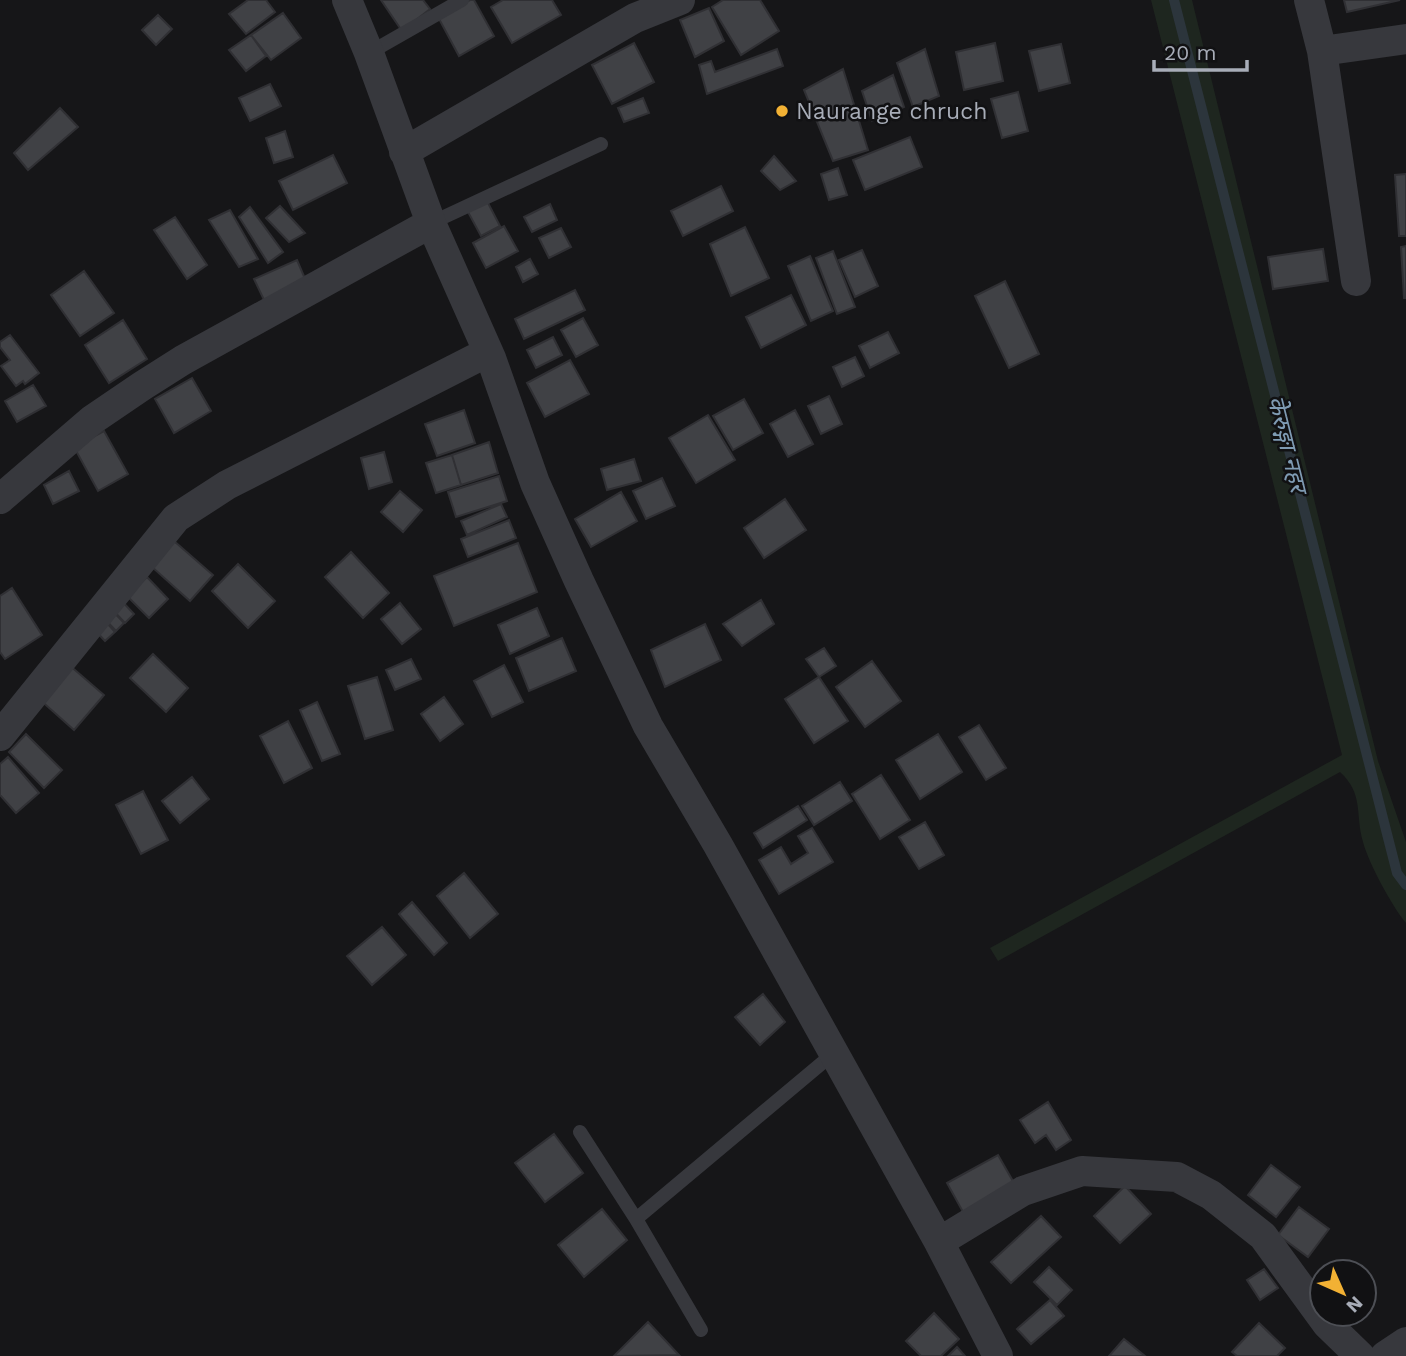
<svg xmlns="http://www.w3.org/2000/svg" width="1406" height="1356" viewBox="0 0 1406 1356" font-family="'Work Sans','Noto Sans Devanagari',sans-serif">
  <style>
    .green { fill: #1e261f }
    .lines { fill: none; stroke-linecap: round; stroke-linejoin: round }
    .stream { stroke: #2c353c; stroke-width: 10 }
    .building { fill: #404145; stroke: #303034; stroke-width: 2 }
    .lane { stroke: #37383d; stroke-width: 14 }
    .street { stroke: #37383d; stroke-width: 30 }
    .poi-dot { fill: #f2b134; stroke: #111113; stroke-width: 2.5 }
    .labels { text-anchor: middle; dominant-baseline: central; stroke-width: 5; stroke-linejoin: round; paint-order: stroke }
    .poi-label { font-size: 23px; fill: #a8adb8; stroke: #111113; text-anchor: start }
    .water-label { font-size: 24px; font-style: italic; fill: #7f9bb3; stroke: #111113 }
  </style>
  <rect width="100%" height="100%" fill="#161618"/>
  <!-- green -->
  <path class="green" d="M1151,0H1192L1378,761L1406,842V923C1393,908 1368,862 1363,842C1355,814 1364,794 1340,772L998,961L990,948L1342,755Z"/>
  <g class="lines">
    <!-- stream -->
    <path class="stream" d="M1174,0L1397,873L1406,885"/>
  </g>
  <!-- building -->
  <path class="building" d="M248,0H266L275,12L246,34L229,14Z
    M381,0H423L430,9L402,31Z
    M470,0H474L494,36L459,56L438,17Z
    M503,0H552L561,15L512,43L491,7Z
    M723,0H760L779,31L741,55L712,7Z
    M1344,0H1400L1347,12Z
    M709,8L724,41L695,57L680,20Z
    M283,13L301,38L271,60L251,35Z
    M158,15L172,29L156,45L142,30Z
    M251,35L266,56L246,71L229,50Z
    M634,43L654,82L612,104L592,65Z
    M995,43L1003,81L964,90L956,52Z
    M1061,44L1070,83L1039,91L1029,51Z
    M777,49L783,66L707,94L699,65L711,61L715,72Z
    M925,49L939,96L913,107L897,63Z
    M843,69L868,150L833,161L804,90Z
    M893,75L904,107L872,121L862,91Z
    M270,84L281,106L250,121L239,98Z
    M1018,92L1028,131L1002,138L991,99Z
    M643,98L649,113L624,122L618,108Z
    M60,108L78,127L28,170L14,153Z
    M285,131L293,157L274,163L266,138Z
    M910,137L922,167L865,190L853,160Z
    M333,155L347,183L293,210L279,181Z
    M774,156L796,181L780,190L761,171Z
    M838,168L847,195L829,200L821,174Z
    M1406,174V236H1399L1395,175Z
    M721,186L733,211L683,236L671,211Z
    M487,201L500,226L481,236L468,212Z
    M550,204L557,220L532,232L524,217Z
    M280,206L305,233L289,242L266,218Z
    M250,207L283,252L268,263L239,217Z
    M230,210L258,259L239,267L209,220Z
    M175,217L207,265L187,279L154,230Z
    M504,226L518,251L486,268L473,243Z
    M745,227L769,278L731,296L710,244Z
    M561,228L571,247L549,258L539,238Z
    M1406,246V298H1404L1401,247Z
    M1323,249L1328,281L1273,289L1268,257Z
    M862,250L878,286L855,297L839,260Z
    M833,251L855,307L837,314L816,258Z
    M810,256L833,311L811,321L788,266Z
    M530,259L538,274L523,282L516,267Z
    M297,260L306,281L264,300L254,279Z
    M84,271L114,313L80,336L51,295Z
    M1005,281L1039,354L1009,368L975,296Z
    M575,290L585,310L524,339L515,319Z
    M791,295L806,325L761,348L746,317Z
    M583,318L598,345L576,357L561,330Z
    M123,320L147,359L109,383L85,345Z
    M888,332L899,353L870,368L859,346Z
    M10,335L39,373L25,384L23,381L16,386L1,366L10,360L0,347V342Z
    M553,337L562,355L536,368L527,350Z
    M855,357L864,376L842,387L833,367Z
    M570,360L589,394L545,417L527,383Z
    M192,378L211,411L174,433L155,399Z
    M33,385L46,406L17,422L5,401Z
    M829,396L842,424L821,434L808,406Z
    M744,399L763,433L733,450L713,416Z
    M464,410L475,443L437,456L425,424Z
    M795,410L813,444L788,457L770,424Z
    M708,415L735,460L696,483L669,438Z
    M104,431L128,474L98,491L74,447Z
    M489,442L498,473L461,485L452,455Z
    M384,452L392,482L369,489L361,458Z
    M452,455L461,485L436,493L426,463Z
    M634,459L641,481L607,490L601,469Z
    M69,471L79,491L53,504L44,485Z
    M499,476L507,501L456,517L448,492Z
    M662,478L675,506L646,519L633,491Z
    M400,491L422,510L403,532L381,512Z
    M621,492L637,521L591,547L575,519Z
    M785,499L806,530L764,558L744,528Z
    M501,504L507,517L467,535L461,521Z
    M509,520L516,538L468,557L461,539Z
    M174,541L213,575L190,601L152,567Z
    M518,543L537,592L454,626L434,576Z
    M351,552L389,593L363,618L325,577Z
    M238,564L275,601L248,628L212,591Z
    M147,577L168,599L149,618L127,596Z
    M12,588L42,635L5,659L0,652V596Z
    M118,597L134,614L125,623L109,606Z
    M761,600L774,624L742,646L723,624Z
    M400,603L421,629L402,644L381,619Z
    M109,607L124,623L116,631L101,615Z
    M537,608L549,636L510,654L498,625Z
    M100,615L115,632L105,641L91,626Z
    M705,624L721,660L665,687L651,650Z
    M562,638L576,671L529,691L516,658Z
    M824,648L836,666L819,677L806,659Z
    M153,654L188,688L166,712L130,678Z
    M411,659L421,679L395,690L386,670Z
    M872,661L901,701L865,727L836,687Z
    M68,664L104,695L74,730L38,698Z
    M504,665L523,702L492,717L474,681Z
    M377,677L393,730L365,739L348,686Z
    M819,677L848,721L814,743L785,699Z
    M444,697L463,724L440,741L421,714Z
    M317,702L340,754L322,761L300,710Z
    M288,721L312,768L284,783L260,736Z
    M979,725L1006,768L986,780L959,737Z
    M26,734L62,770L44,788L9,752Z
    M938,734L962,772L920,799L896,760Z
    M8,757L39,793L16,813L0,795V764Z
    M881,775L910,820L880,839L852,794Z
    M192,777L209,799L180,823L162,801Z
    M840,782L852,801L814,825L802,806Z
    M143,791L168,840L141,854L116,805Z
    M798,806L807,820L763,848L754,833Z
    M925,822L944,855L919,869L899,837Z
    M812,828L833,862L779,894L759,860L781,847L791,864L808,853L798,836Z
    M464,873L498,914L470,938L437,896Z
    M412,902L447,943L434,955L399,914Z
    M382,927L406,955L372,985L347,956Z
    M763,994L785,1022L760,1045L735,1017Z
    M1048,1102L1071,1140L1056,1150L1046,1135L1035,1143L1020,1120Z
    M554,1134L583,1173L545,1202L515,1163Z
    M998,1155L1014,1183L963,1212L947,1183Z
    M1271,1165L1300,1187L1276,1217L1248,1195Z
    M1125,1186L1151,1214L1120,1243L1094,1216Z
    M1299,1207L1329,1229L1308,1257L1278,1235Z
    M602,1209L627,1240L584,1277L558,1245Z
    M1041,1216L1061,1237L1011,1283L991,1262Z
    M1049,1267L1072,1290L1057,1305L1034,1282Z
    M1264,1269L1278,1288L1260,1300L1247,1280Z
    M1050,1300L1064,1316L1031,1344L1017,1329Z
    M934,1313L959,1339L941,1356H921L906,1341Z
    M648,1322L679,1355L614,1356Z
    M1259,1323L1285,1348L1277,1356H1237L1232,1352Z
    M1124,1339L1145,1356H1109Z
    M957,1347L965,1356H948Z"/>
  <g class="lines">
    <!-- lane -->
    <path class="lane" d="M369,53L462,0
      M431,223L601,144
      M580,1132L636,1219
      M701,1330L636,1219L834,1053"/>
    <!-- street -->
    <path class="street" d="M347,0L369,53L431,223L491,358L535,483L579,581L648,726L718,845L939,1242L998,1356
      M1309,0L1322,51L1406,39
      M1322,51L1356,281
      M404,152L635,18L680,0
      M0,499L92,420L142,386L183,360L431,223
      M0,736L176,518L227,485L488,352
      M939,1242L1023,1191L1082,1171L1177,1177L1211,1195L1263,1236L1327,1324L1360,1356
      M1385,1356L1406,1342"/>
  </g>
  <!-- markers -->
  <circle class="poi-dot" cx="782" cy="111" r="7"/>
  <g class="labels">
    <!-- poi labels -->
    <g class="poi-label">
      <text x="796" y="111">Naurange chruch</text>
    </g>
    <!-- water labels -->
    <g class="water-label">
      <text transform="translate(1287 444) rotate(76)">केेरुङ्गा नहर</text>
    </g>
  </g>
  <!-- north arrow -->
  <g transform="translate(1343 1293) rotate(135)"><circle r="33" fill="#111113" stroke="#4d4f55" stroke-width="2"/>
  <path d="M0-5L12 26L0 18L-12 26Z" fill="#f2b134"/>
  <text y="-10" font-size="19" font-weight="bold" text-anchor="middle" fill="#a8adb8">N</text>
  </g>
  <!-- scale -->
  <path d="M1154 60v10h93v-10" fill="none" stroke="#a8adb8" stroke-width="3.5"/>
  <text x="1164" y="60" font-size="21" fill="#a8adb8" stroke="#111113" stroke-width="5" paint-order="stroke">20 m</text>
</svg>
